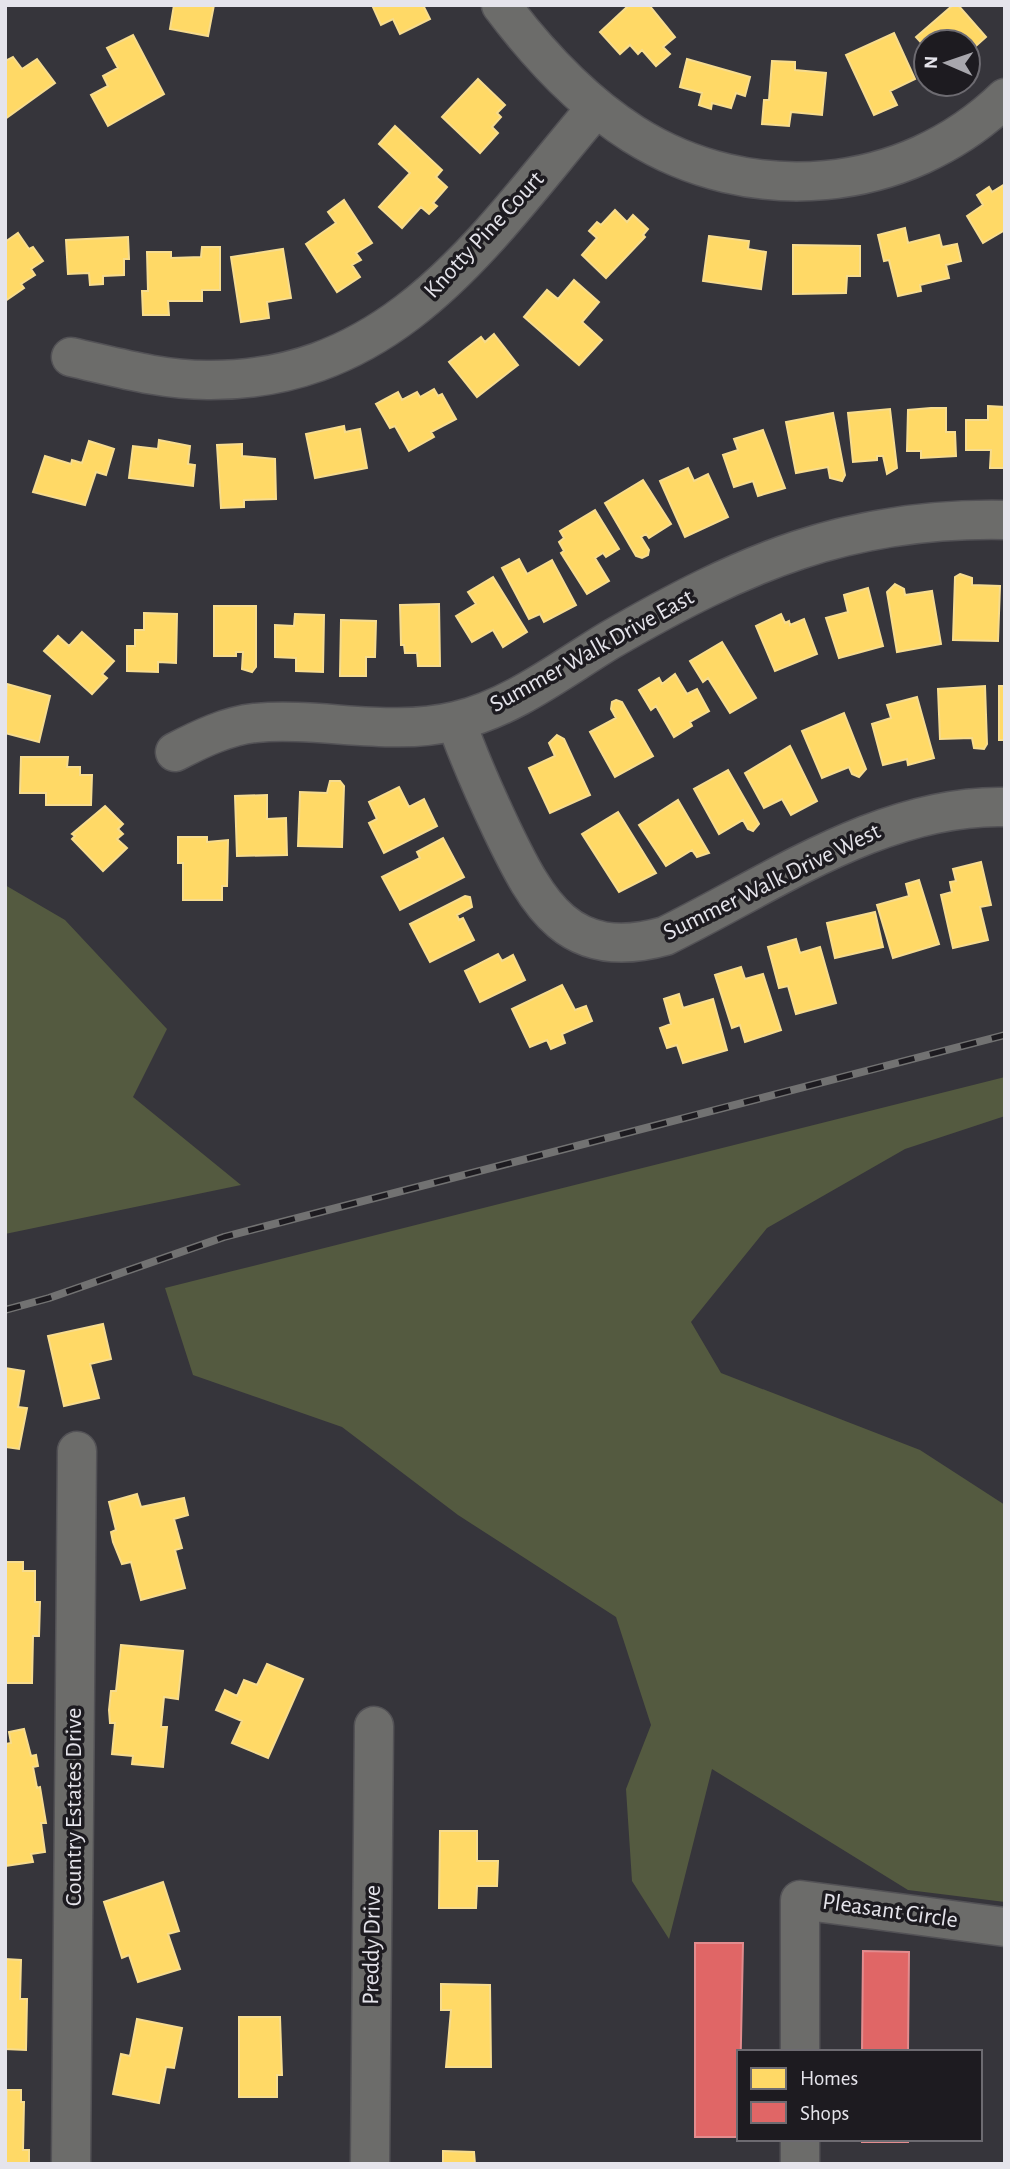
<svg xmlns="http://www.w3.org/2000/svg" width="1010" height="2169" viewBox="0 0 1010 2169" font-family="'Alegreya Sans',sans-serif">
  <style>
    .forest { fill: #545a40 }
    .homes { fill: #ffd966; stroke: #f7dc8e; stroke-width: 2 }
    .shops { fill: #e06666; stroke: #e28c8e; stroke-width: 2 }
    .lines { fill: none; stroke-linecap: round; stroke-linejoin: round }
    .minor-casing { stroke: #535256; stroke-width: 41 }
    .minor { stroke: #6c6c6a; stroke-width: 38 }
    .rail-casing { stroke: #727272; stroke-width: 8 }
    .rail { stroke: #1d1b20; stroke-width: 5; stroke-dasharray: 16; stroke-linecap: butt }
    .labels { text-anchor: middle; dominant-baseline: central; stroke-width: 7; stroke-linejoin: round; paint-order: stroke }
    .street-label { font-size: 24px; fill: #e5e4eb; stroke: #1d1b20 }
  </style>
  <rect width="100%" height="100%" fill="#36353b"/>
  <!-- forest -->
  <path class="forest" d="M5,885L65,920L167,1029L133,1097L241,1185L5,1234Z
    M1005,1077V1116L905,1149L767,1228L691,1322L721,1373L920,1450L1005,1505V1902L908,1890L712,1769L669,1939L632,1881L626,1789L651,1725L616,1617L458,1515L342,1427L193,1375L165,1288Z"/>
  <!-- homes -->
  <path class="homes" d="M174,5H214L208,36L170,29Z
    M372,5H423L430,19L400,34L393,19L381,25Z
    M629,5H649L675,37L663,47L670,54L656,66L642,50L638,54L630,45L620,54L600,32Z
    M953,5H958L986,37L968,53V42H926V48L916,37Z
    M894,33L915,79L890,91L897,105L874,115L846,55Z
    M133,35L164,94L108,126L91,95L108,86L103,76L118,68L107,48Z
    M13,57L22,69L37,59L55,83L5,119V61Z
    M687,59L750,77L745,96L736,93L731,108L712,103L711,109L699,105L702,93L680,87Z
    M772,61L795,62V70L826,73L822,115L791,112L789,126L762,124L764,100H769Z
    M478,79L505,105L497,113L501,117L492,127L498,133L480,153L442,117Z
    M395,126L442,170L436,177L447,187L433,203L437,206L429,214L421,207L402,228L379,207L410,173L379,144Z
    M1005,184V230L983,243L967,216L983,205L977,195L989,187L992,192Z
    M344,200L372,243L356,253L361,260L352,265L360,277L337,292L306,244L336,223L328,212Z
    M615,210L627,222L633,215L648,229L643,235L645,237L606,278L582,255L597,238L589,231L597,222L601,225Z
    M905,228L908,243L939,235L942,247L957,244L961,261L946,265L949,278L920,285L921,291L898,296L889,260L884,261L878,235Z
    M18,233L29,249L33,247L43,261L31,269L35,275L21,284L24,288L5,301V242Z
    M709,236L749,241L748,249L766,252L761,289L703,281Z
    M128,237L129,259H124V275L103,276V284L90,285L89,273L68,274L66,240Z
    M793,245L860,246V276H847L846,293L793,294Z
    M202,247H220V290H202V301H168L169,315H143L142,291H148L147,252H171V258L201,257Z
    M283,249L291,298L267,302L269,318L241,322L231,257Z
    M574,280L599,302L582,322L602,340L579,365L524,317L547,290L558,299Z
    M494,334L518,365L477,397L449,362L481,337L485,342Z
    M434,389L438,396L442,394L456,419L431,432L434,437L409,451L395,426L390,428L376,404L398,392L402,400L417,392L420,397Z
    M988,406L1005,407V468H990L991,450H966V420H988Z
    M931,408H946V432H955L956,456L921,458V451H907L908,410Z
    M890,409L897,468L887,474L883,456H877V460L853,462L848,413Z
    M833,413L845,475L842,481L830,478L828,467L796,473L786,422Z
    M344,426L345,432L360,429L367,468L315,478L306,434Z
    M763,430L785,488L758,496L753,481L734,487L723,455L738,450L734,439Z
    M159,440L190,446L188,464L195,465L193,486L129,478L133,446L158,449Z
    M89,441L114,449L106,475L96,472L85,505L33,492L45,456L71,464L72,460L82,463Z
    M242,444V456L275,459L276,499L244,500V507L221,508L217,445Z
    M688,468L694,481L708,474L728,517L685,537L660,481Z
    M643,480L671,524L649,538L646,534L641,537L649,550L648,555L642,558L636,556L605,503Z
    M595,510L619,549L606,557L603,553L595,558L609,581L587,594L561,553L564,551L559,542L564,538L560,531Z
    M519,559L527,574L552,560L576,605L544,622L540,614L529,619L502,568Z
    M960,574L972,578V585L1000,586L998,641L953,640L955,577Z
    M493,577L527,632L503,647L493,630L472,642L456,616L476,604L468,592Z
    M895,584L904,589L905,595L932,591L941,644L897,652L887,592Z
    M868,588L883,646L839,658L826,618L848,612L844,595Z
    M439,604L440,666H418L417,653H405L404,645H401L400,605Z
    M214,606H256V667L252,672L242,669L243,652H236V656H214Z
    M144,613L177,614L176,663L158,662V672L127,671V646H135V630H144Z
    M295,614L324,615L323,672L296,671V658L275,657V625L294,626Z
    M781,614L785,623L789,621L790,625L804,619L817,654L775,671L756,626Z
    M341,620L376,621L375,657H366V676H340Z
    M82,632L114,661L102,674L107,678L92,694L44,651L58,636L69,646Z
    M722,642L756,698L730,713L708,678L703,682L690,661Z
    M675,674L687,694L697,689L709,711L690,722L692,726L674,737L656,706L651,710L639,690L659,678L662,684Z
    M7,684L50,696L39,742L5,733Z
    M985,686L987,744L984,749L974,748L972,738L940,739L938,689Z
    M999,686H1005V740H999Z
    M917,697L934,758L908,765L907,759L883,765L872,724L891,718L887,705Z
    M616,700L622,702L653,756L615,777L590,732L616,718L611,709L612,702Z
    M844,713L866,769L859,777L852,774L849,767L822,778L802,731Z
    M557,735L564,739L590,795L550,813L529,768L555,756L549,743Z
    M790,746L817,801L791,815L782,799L764,808L745,773Z
    M21,757H68L67,767H80V775H92L91,805H46V793H20Z
    M728,770L759,824L753,831L748,829L743,820L719,834L694,789Z
    M330,781H340L344,786L342,847L298,846L300,792L327,793Z
    M399,787L409,807L424,799L437,826L384,853L369,823L377,819L369,802Z
    M267,795V819L286,818L287,855L237,856L235,796Z
    M678,800L709,853L697,857L692,850L666,866L639,825Z
    M105,806L123,824L118,829L123,834L117,839L127,848L103,871L72,839L75,836L72,834Z
    M618,812L656,873L619,892L582,834Z
    M178,837H207V842L228,840L227,886H222V900H183V863H178Z
    M443,838L464,877L400,910L382,877L420,858L417,852Z
    M981,862L991,905L980,907L988,940L953,948L941,895L952,892L950,882L956,881L953,869Z
    M919,880L939,944L893,958L877,905L909,896L906,884Z
    M465,896L470,897L472,907L457,915L459,920L463,918L474,940L430,962L410,924Z
    M875,912L883,947L835,958L827,923Z
    M796,939L800,953L820,947L836,1003L796,1014L788,986L779,988L768,947Z
    M498,954L502,961L513,955L525,980L480,1002L465,971Z
    M741,967L745,979L763,974L781,1030L745,1042L740,1025L732,1028L715,975Z
    M562,985L575,1010L586,1006L592,1021L562,1034L565,1043L551,1049L547,1040L530,1047L512,1009Z
    M679,994L683,1008L713,999L727,1050L683,1063L677,1045L667,1048L660,1028L671,1024L664,999Z
    M103,1324L111,1359L90,1364L99,1398L64,1406L48,1336Z
    M5,1368L24,1371L18,1407L27,1408L19,1449L5,1447Z
    M137,1494L141,1507L184,1498L188,1515L174,1519L182,1548L175,1550L185,1588L141,1600L131,1562L122,1564L113,1542L111,1532L116,1530L109,1502Z
    M5,1562H23V1571H35V1602H40L39,1636H33L32,1683H5Z
    M121,1645L183,1651L178,1699L164,1697L161,1727H167L163,1767L132,1764L133,1756L112,1754L115,1723H110L109,1710L111,1691H116Z
    M267,1664L303,1679L268,1758L232,1743L242,1721L216,1710L225,1690L237,1696L244,1680L257,1685Z
    M24,1729L31,1756L36,1755L38,1766L33,1767L37,1788L40,1787L46,1823H41L45,1852L31,1854L33,1862L5,1866V1744L11,1743L9,1732Z
    M440,1831H477V1861H498L497,1886H477L476,1908H439Z
    M163,1882L179,1931L168,1934L180,1969L138,1982L129,1955L122,1958L104,1902Z
    M5,1959L21,1960L20,1999H27L26,2050L5,2049Z
    M441,1984L490,1985L491,2067H446L451,2010H441Z
    M239,2017H280L282,2075H277V2097H239Z
    M137,2019L182,2028L174,2068L166,2067L159,2103L113,2094L121,2054L130,2056Z
    M7,2090H21V2102H24L23,2150H29V2164H5Z
    M443,2151L474,2152L475,2164H443Z"/>
  <!-- shops -->
  <path class="shops" d="M695,1943H743L739,2137H695Z
    M863,1951L909,1952L908,2052H862Z
    M862,2139H908V2142H862Z"/>
  <g class="lines">
    <!-- minor casing -->
    <g class="minor-casing">
      <path id="minor" d="M501,5C537,53 583,102 633,134C750,208 905,195 1005,98
        M71,357C116,367 161,380 207,380C396,382 487,236 596,108
        M456,721C469,759 485,794 502,830C538,905 569,963 665,936C771,884 883,804 1005,807
        M175,752C200,739 227,726 255,723C321,717 390,737 456,721C512,708 562,669 610,640C743,563 848,517 1005,520
        M800,2052V1900L1005,1927
        M800,2139V2164
        M71,2164L77,1451
        M370,2164L374,1726"/>
    </g>
    <!-- minor -->
    <use href="#minor" class="minor"/>
    <!-- rail casing -->
    <g class="rail-casing">
      <path id="rail" d="M5,1310L49,1298L224,1237L1005,1035"/>
    </g>
    <!-- rail -->
    <use href="#rail" class="rail"/>
  </g>
  <g class="labels">
    <!-- street labels -->
    <g class="street-label">
      <text transform="translate(484 235) rotate(-47)">Knotty Pine Court</text>
      <text transform="translate(592 651) rotate(-29)">Summer Walk Drive East</text>
      <text transform="translate(772 882) rotate(-26)">Summer Walk Drive West</text>
      <text transform="translate(74 1807) rotate(-90)">Country Estates Drive</text>
      <text transform="translate(890 1911) rotate(8)">Pleasant Circle</text>
      <text transform="translate(372 1945) rotate(-89)">Preddy Drive</text>
    </g>
  </g>
  <!-- border -->
  <rect width="1010" height="2169" fill="none" stroke="#e5e4eb" stroke-width="14"/>
  <!-- legend -->
  <rect x="737" y="2050" width="245" height="91" fill="#1d1b20" stroke="#6d6b71" stroke-width="2"/>
  <rect x="751" y="2068" width="35" height="21" fill="#ffd966" stroke="#6d6b71" stroke-width="2"/>
  <text x="800" y="2085" font-size="21" fill="#e5e4eb">Homes</text>
  <rect x="751" y="2102" width="35" height="21" fill="#e06666" stroke="#6d6b71" stroke-width="2"/>
  <text x="800" y="2120" font-size="21" fill="#e5e4eb">Shops</text>
  <!-- north arrow -->
  <g transform="translate(947 63) rotate(272)"><circle r="33" fill="#1d1b20" stroke="#6d6b71" stroke-width="2"/>
  <path d="M0-5L12 26L0 18L-12 26Z" fill="#a8a7ad"/>
  <text y="-10" font-size="19" font-weight="bold" text-anchor="middle" fill="#e5e4eb">N</text>
  </g>
</svg>
